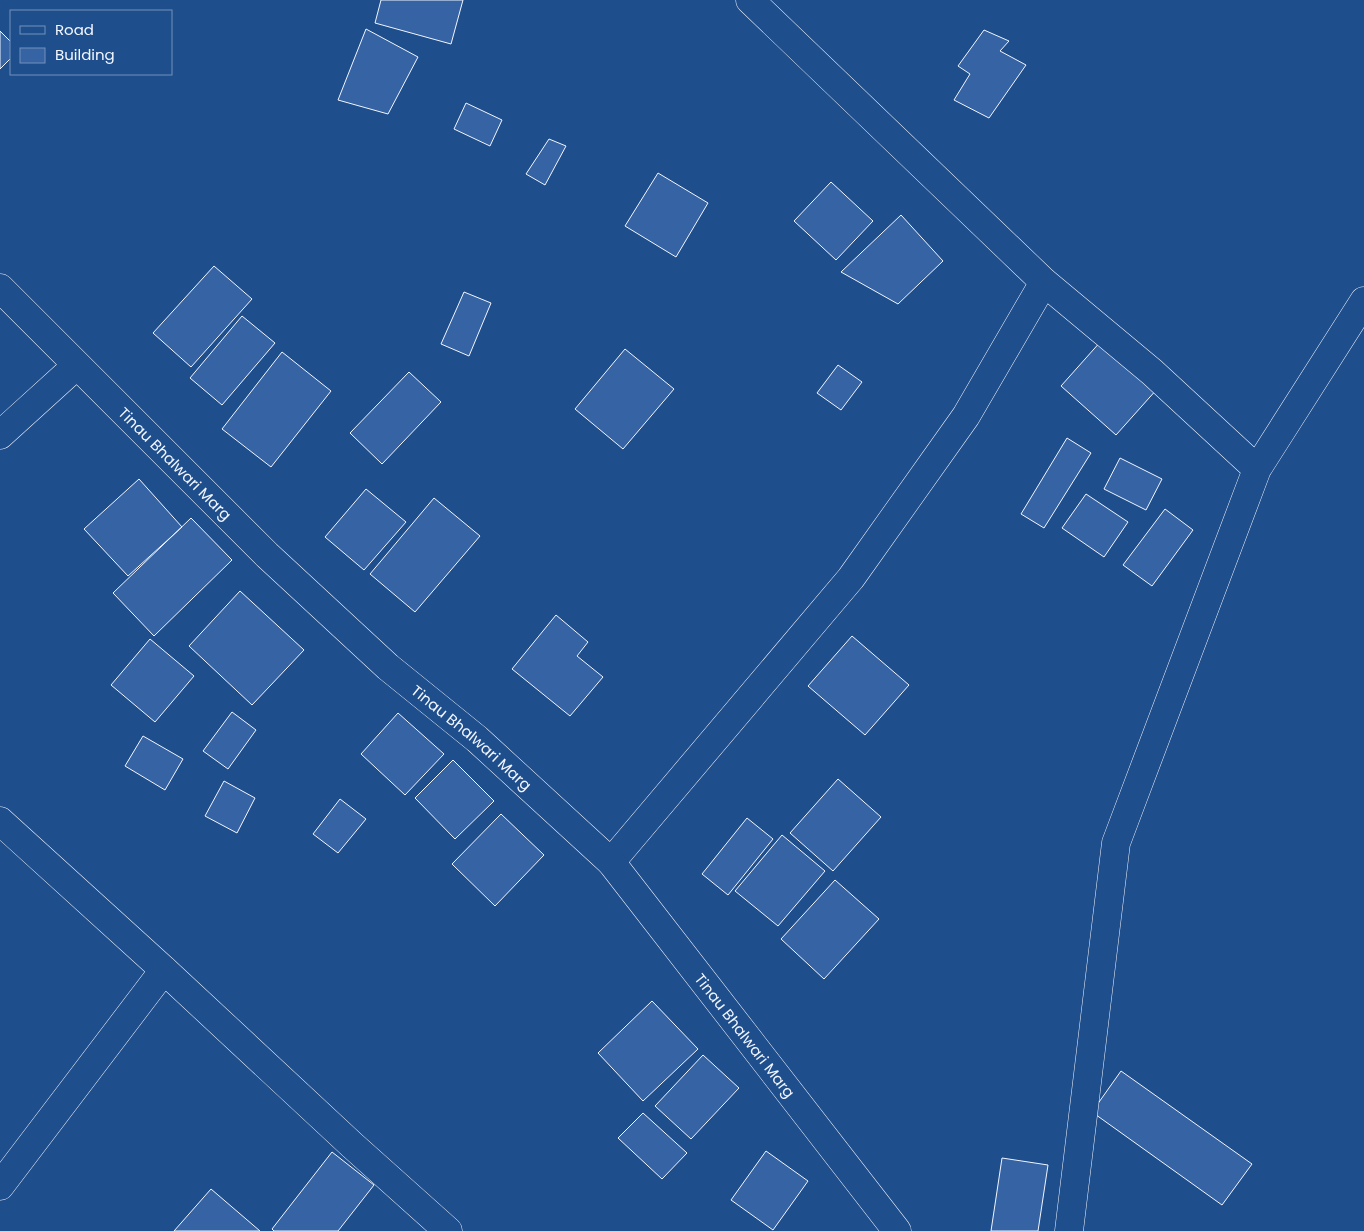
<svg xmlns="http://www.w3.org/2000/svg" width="1364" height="1231" viewBox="0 0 1364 1231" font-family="Poppins,sans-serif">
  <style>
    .building { fill: #3563a3; stroke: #f2f6ff }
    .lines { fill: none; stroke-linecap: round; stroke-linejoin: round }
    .street-casing { stroke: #f2f6ff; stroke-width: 29 }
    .secondary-casing { stroke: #f2f6ff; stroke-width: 29 }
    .street { stroke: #1f4e8c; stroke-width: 28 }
    .secondary { stroke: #1f4e8c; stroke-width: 28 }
    .labels { text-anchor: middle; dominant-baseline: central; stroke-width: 4; stroke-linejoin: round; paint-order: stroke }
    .street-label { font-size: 15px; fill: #f2f6ff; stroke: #1f4e8c }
  </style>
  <rect width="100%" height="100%" fill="#1f4e8c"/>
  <!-- building -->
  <path class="building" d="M381,0H463L451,44L375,23Z
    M366,29L418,57L388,114L338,100Z
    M984,30L1009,41L1000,51L1026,65L989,118L954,100L970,74L958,66Z
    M0,31L11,42V58L0,69Z
    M466,103L502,120L490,146L454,129Z
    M549,139L566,146L545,185L526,174Z
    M658,173L708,203L676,257L625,226Z
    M831,182L873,221L836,260L794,221Z
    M901,215L943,261L898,304L841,272Z
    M214,266L252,299L191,367L153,333Z
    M464,292L491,303L469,356L441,344Z
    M242,316L275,343L222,405L190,378Z
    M1102,340L1158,388L1116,435L1061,386Z
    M625,349L674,389L623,449L575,409Z
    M282,352L331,391L271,467L222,429Z
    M838,365L862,382L841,410L817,393Z
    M409,372L441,402L382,464L350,433Z
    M1067,438L1091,453L1044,528L1021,514Z
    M1120,458L1162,479L1146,510L1104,489Z
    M139,479L182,527L128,576L84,529Z
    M366,489L406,522L364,570L325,537Z
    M1086,494L1128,522L1104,557L1062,528Z
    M434,498L480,536L415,612L370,574Z
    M1165,509L1193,530L1152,586L1123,565Z
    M191,518L232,560L154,636L113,593Z
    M240,591L304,650L252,705L189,646Z
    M556,615L588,642L577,656L603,677L570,716L512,669Z
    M852,636L909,685L865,735L808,686Z
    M150,639L194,676L155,722L111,685Z
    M232,712L256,730L228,769L203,751Z
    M398,713L444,754L405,795L361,754Z
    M143,736L183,759L165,790L125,766Z
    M453,760L494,801L455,839L415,798Z
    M838,779L881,817L833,871L790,833Z
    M224,781L255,798L237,833L205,816Z
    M340,799L366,819L338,853L313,834Z
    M501,814L544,855L495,906L452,864Z
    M747,818L773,839L728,895L702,874Z
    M782,835L825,871L778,926L735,891Z
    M835,880L879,919L824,979L781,939Z
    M652,1001L698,1049L643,1101L598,1053Z
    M703,1055L739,1088L691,1139L655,1106Z
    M1121,1071L1252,1164L1222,1205L1092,1112Z
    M643,1113L687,1153L662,1179L618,1138Z
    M766,1151L808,1181L773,1230L731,1200Z
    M332,1152L374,1185L338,1231H274L272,1229Z
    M1002,1158L1048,1165L1038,1231H991Z
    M211,1189L260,1231H174Z"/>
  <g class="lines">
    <!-- street casing -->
    <g class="street-casing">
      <path id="street" d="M750,0L1044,282L1152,372L1257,469
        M0,435L76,366
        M0,821L164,970L352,1145L448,1231
        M611,862L851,578L966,416L1044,282
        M0,1186L164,970
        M1069,1231L1116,843L1257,469L1364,301"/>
    </g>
    <!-- secondary casing -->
    <g class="secondary-casing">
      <g id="secondary">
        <path id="s1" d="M0,288L267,555L388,667L477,739L611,862L897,1231"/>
      </g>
    </g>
    <!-- street -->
    <use href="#street" class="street"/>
    <!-- secondary -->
    <use href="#secondary" class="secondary"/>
  </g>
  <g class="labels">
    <!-- street labels -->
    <g class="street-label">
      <text stroke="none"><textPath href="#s1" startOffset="248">Tinau Bhalwari Marg</textPath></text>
      <text stroke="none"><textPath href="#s1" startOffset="652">Tinau Bhalwari Marg</textPath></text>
      <text stroke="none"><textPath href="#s1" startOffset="1058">Tinau Bhalwari Marg</textPath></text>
    </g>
  </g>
  <!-- legend -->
  <rect x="10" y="10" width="162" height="65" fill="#1f4e8c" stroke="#7391ba"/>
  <rect x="20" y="26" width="25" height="8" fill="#1f4e8c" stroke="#7391ba"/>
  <text x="55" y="35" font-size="15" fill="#f2f6ff">Road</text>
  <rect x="20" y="48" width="25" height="15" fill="#3563a3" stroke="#7391ba"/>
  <text x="55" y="60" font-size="15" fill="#f2f6ff">Building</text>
</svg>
